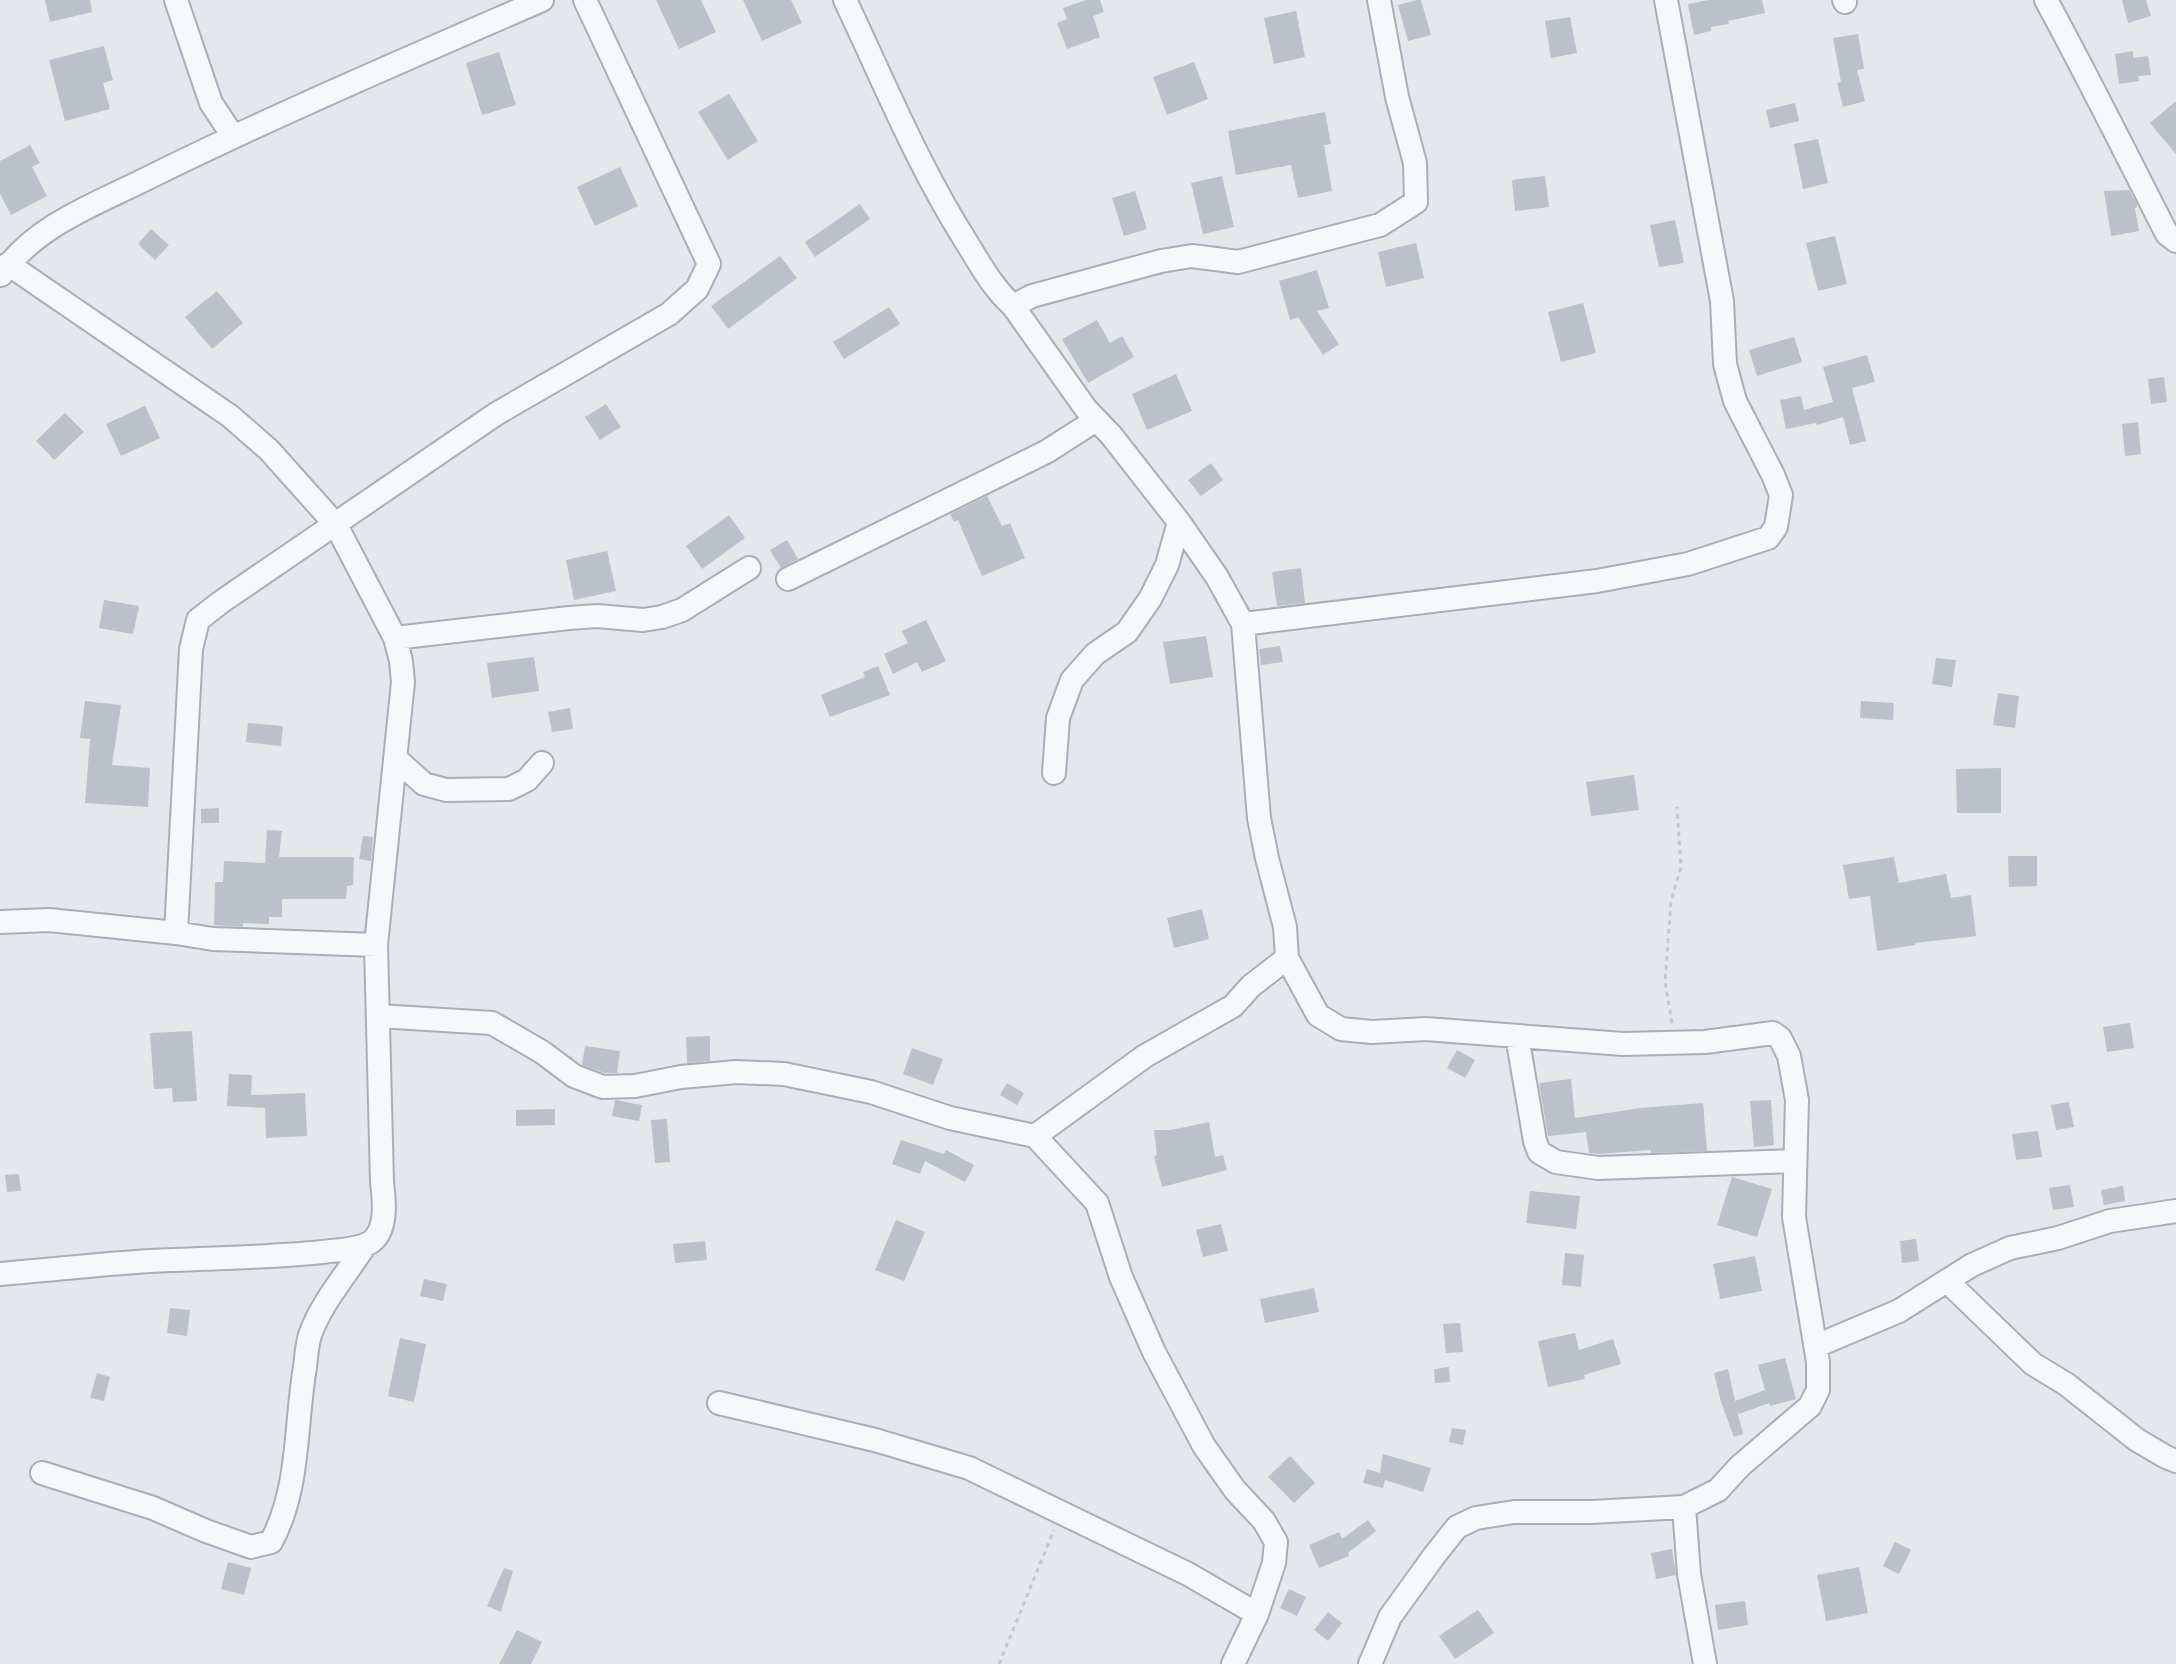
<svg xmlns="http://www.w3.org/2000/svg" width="2176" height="1664" viewBox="0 0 2176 1664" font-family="Rubik,sans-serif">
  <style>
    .building { fill: #bbc0ca }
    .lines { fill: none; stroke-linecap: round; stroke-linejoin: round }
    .minor-casing { stroke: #a9aeb7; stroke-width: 26 }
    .path { stroke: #c2c5cb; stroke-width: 3; stroke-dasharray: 4.5 4.5; stroke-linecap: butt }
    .minor { stroke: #f7f8fa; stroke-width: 22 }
  </style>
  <rect width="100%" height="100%" fill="#e4e7ec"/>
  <!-- building -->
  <path class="building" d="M45,0H90L92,12L50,22Z
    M656,0H701L716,32L679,49Z
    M743,0H791L802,23L762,41Z
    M1086,0H1100L1104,12L1093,16L1100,37L1067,49L1057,23L1067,19L1063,8Z
    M1417,0H1421L1431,35L1408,41L1398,5Z
    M1709,0H1762L1765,13L1728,21L1729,24L1711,27V31L1694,35L1688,4Z
    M2122,0H2146L2151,16L2128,23Z
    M1296,11L1305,57L1274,64L1264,18Z
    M1570,17L1577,53L1551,58L1545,21Z
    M1858,34L1864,69L1857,70L1865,101L1843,107L1837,83L1841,82L1833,38Z
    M104,46L113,80L103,83L110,109L65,121L49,60Z
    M2133,51V58L2148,56L2151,75L2138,76L2139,81L2119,84L2115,54Z
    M499,52L516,105L482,115L466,63Z
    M1194,62L1208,99L1167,115L1153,77Z
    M729,94L758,141L728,160L698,112Z
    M2176,101V154L2150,123Z
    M1795,103L1799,121L1770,128L1766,110Z
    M1325,112L1331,144L1324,145L1332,191L1298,198L1291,165L1236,175L1228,131Z
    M1818,139L1828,183L1803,189L1794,144Z
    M30,145L40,163L32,167L47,196L11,215L0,194V161Z
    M620,167L638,206L595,226L577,187Z
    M1222,176L1234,227L1203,234L1191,183Z
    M1545,176L1549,207L1515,211L1512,180Z
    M2129,190L2137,204V207L2135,208L2139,231L2111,236L2104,191Z
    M1135,191L1147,229L1124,236L1112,198Z
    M860,204L870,219L815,257L805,242Z
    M1675,220L1684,263L1659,267L1650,225Z
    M151,229L169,245L155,260L138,244Z
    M1835,236L1847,284L1818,291L1806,243Z
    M1416,243L1424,278L1386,287L1378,252Z
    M780,256L797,278L728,329L711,306Z
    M1317,270L1329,308L1317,311L1339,344L1323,355L1298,317L1290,320L1279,281Z
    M217,291L243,323L212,349L185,317Z
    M1583,303L1596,353L1561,362L1548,312Z
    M889,307L900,324L844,359L833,342Z
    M1097,320L1110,343L1122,336L1134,357L1088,383L1062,339Z
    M1794,337L1802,362L1757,376L1749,350Z
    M1867,355L1875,382L1852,388L1866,441L1850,445L1843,417L1817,425L1816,423L1786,429L1780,400L1801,396L1804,410L1833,402L1823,367Z
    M1176,374L1192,411L1147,430L1132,394Z
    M2164,377L2167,402L2151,404L2148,379Z
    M606,404L621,427L600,440L585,417Z
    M145,406L160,438L121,456L106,424Z
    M65,413L84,432L54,460L36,441Z
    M2138,422L2141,454L2125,456L2122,424Z
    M1211,463L1223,480L1201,496L1188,480Z
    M987,496L1002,526L1010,523L1025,558L982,576L958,520L954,522L950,514Z
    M729,515L745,538L702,569L686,546Z
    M787,540L798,559L781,568L770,550Z
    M607,551L616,591L574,600L566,560Z
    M1301,568L1305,603L1277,606L1272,572Z
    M104,600L139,606L133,634L99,628Z
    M926,620L946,661L922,672L917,662L893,674L884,654L908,643L902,631Z
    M1206,636L1213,677L1170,684L1163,642Z
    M1280,646L1283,662L1261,665L1259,649Z
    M534,657L539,691L492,698L487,663Z
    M1936,658L1956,660L1952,687L1932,684Z
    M878,666L890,695L830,717L821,695L865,677L863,672Z
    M1998,693L2019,696L2015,728L1993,725Z
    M85,701L121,705L112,765L150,768L148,807L85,803L90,739L80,738Z
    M1861,701L1894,703L1893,720L1860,718Z
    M570,708L573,729L552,732L548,712Z
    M248,723L283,726L281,746L246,742Z
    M2001,768V813H1957L1956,769Z
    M1634,775L1639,810L1591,816L1586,782Z
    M219,808V823H201V809Z
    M267,830L282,831L279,857H354L353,885L347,886L346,899H282V917H269V924L243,923V927L214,925L215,882H223L224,861L265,863Z
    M363,836L373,837L371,861L359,859Z
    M2008,856H2037V886L2009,887Z
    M1894,857L1899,883L1946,874L1951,898L1971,895L1976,936L1915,943V945L1877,951L1870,896L1849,899L1843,865Z
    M1202,909L1209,939L1174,948L1167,918Z
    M2130,1023L2134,1048L2107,1052L2103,1027Z
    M192,1031L197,1101L173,1102L172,1088L154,1089L150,1033Z
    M710,1036V1061L687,1063L686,1037Z
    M585,1046L620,1051L617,1073H605L582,1065Z
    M912,1048L943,1059L933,1085L903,1074Z
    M1457,1050L1475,1060L1465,1078L1447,1068Z
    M229,1074L252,1075L251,1095L305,1093L307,1136L266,1138L265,1108L227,1106Z
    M1571,1079L1575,1118L1640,1108L1703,1103L1707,1151L1651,1153V1150L1599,1154L1589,1153L1586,1132L1548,1136L1539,1083Z
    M1007,1083L1024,1093L1017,1105L1000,1095Z
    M615,1100L642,1105L639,1121L612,1116Z
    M1771,1100L1774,1145L1754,1147L1750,1101Z
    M2069,1102L2074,1127L2056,1130L2051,1105Z
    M555,1109V1125L516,1126V1110Z
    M667,1119L670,1162L655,1163L651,1120Z
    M1209,1122L1215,1157L1223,1155L1227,1170L1162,1187L1154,1156L1157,1155L1154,1130H1171Z
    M2038,1131L2042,1157L2016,1160L2012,1134Z
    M901,1140L944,1154L946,1150L974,1165L965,1182L925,1161L920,1174L892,1164Z
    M19,1174L21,1191L7,1192L5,1175Z
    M1732,1177L1772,1189L1757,1237L1717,1225Z
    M2070,1185L2074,1207L2053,1210L2049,1188Z
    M2123,1186L2125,1201L2104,1205L2101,1190Z
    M1530,1191L1580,1196L1576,1229L1526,1223Z
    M896,1220L925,1232L904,1281L875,1270Z
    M1221,1224L1228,1251L1203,1257L1196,1230Z
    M1916,1239L1919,1261L1902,1263L1900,1241Z
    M705,1241L707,1260L675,1263L673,1244Z
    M1565,1253L1584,1255L1581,1287L1562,1285Z
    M1755,1256L1762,1291L1720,1299L1713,1264Z
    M424,1279L447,1284L443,1301L420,1296Z
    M1314,1288L1319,1312L1265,1323L1260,1299Z
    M170,1308L190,1310L187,1336L167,1333Z
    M1460,1323L1463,1352L1446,1353L1443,1324Z
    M1575,1333L1579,1350L1613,1339L1621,1364L1584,1375L1585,1379L1548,1387L1538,1341Z
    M400,1338L426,1344L414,1402L388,1396Z
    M1785,1358L1796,1399L1770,1406L1769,1403L1739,1414L1737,1410L1743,1434L1734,1437L1721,1402L1714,1373L1728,1369L1735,1401L1765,1390L1758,1365Z
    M1449,1367L1450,1382L1435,1383L1434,1369Z
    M97,1373L110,1377L104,1401L90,1398Z
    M1452,1428L1466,1430L1463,1445L1449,1442Z
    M1383,1454L1431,1468L1423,1492L1385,1480L1383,1488L1363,1483L1367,1469L1380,1473Z
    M1290,1456L1315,1483L1294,1503L1268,1477Z
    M1368,1520L1376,1531L1348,1553L1349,1556L1319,1568L1309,1545L1339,1532L1342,1539Z
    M1895,1542L1911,1550L1899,1574L1883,1566Z
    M1672,1549L1676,1575L1656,1579L1651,1553Z
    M228,1562L251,1568L244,1595L221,1589Z
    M1859,1567L1868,1613L1826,1621L1817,1575Z
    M504,1568L513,1571L501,1612L487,1606Z
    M1289,1589L1306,1597L1297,1616L1280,1608Z
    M1745,1601L1748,1625L1718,1630L1715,1605Z
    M1478,1610L1494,1633L1455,1659L1439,1636Z
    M1328,1612L1342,1623L1328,1641L1314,1630Z
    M517,1630L542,1642L531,1664H499Z"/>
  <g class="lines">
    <!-- minor casing -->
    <g class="minor-casing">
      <path id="minor" d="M176,0L211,103L233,136
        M845,0C884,82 918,166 967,243C981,266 993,288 1013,306L1086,409L1111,435L1179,522L1217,577L1243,624L1259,818L1267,858L1285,927L1287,958L1318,1015L1341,1029L1372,1032L1426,1029L1623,1044L1705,1042L1773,1033L1780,1038L1789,1056L1797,1100L1794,1217L1818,1362V1390L1810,1406L1740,1466L1718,1490L1684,1507L1591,1512H1514L1476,1518L1457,1527L1434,1556L1390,1617L1370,1664
        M1844,0L1845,2
        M2046,0C2088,77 2127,156 2167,234L2176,241
        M1,275C36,224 99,203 152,176C280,113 411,57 542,0
        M1013,306L1032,296L1161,261L1192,256L1238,262L1380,225L1416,202L1415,163L1397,97L1379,0
        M788,579L1046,452L1096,420
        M1243,624L1597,581L1688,564L1768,538L1776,527L1781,495L1773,475L1735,401L1725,364L1722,301L1666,0
        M395,638L569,618L597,616L643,620L662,617L682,610L749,568
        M395,758L424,784L446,790L509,789L527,780L542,763
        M1054,773L1058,718L1072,680L1095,654L1127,632L1150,599L1167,565L1179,522
        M0,922L49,920L176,933L213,939L376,945
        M176,933L191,649L198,620L221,602L496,414L669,314L697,289L709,264L585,0
        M378,1016L492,1023L542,1052L574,1076L603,1087L635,1086L681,1077L736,1072L784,1074L871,1092L950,1118L1035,1136L1097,1203L1121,1277L1154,1352L1204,1446L1235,1490L1264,1521L1276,1542L1274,1563L1257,1614L1233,1664
        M1517,1036L1535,1141L1539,1152L1556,1162L1598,1168L1794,1161
        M1035,1136L1145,1056L1233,1006L1251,986L1287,958
        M0,1274C50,1270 100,1264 150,1261C207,1258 265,1258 322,1252C337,1250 359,1250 371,1242C388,1229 384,1200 382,1182L376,945L403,682L401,661L395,638L336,525L269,450L230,416L8,264
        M1948,1282L2033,1364L2066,1384L2137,1440L2166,1457L2176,1461
        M1816,1346L1899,1311L1972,1265L2010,1248L2058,1238L2110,1221L2176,1211
        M719,1403L875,1440L969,1468L1188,1574L1257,1614
        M42,1473L153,1508L206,1531L251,1547L271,1542C300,1489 295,1425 305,1367C306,1357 307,1345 310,1335C321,1303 347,1274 365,1245
        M1684,1507L1689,1574L1705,1664"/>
    </g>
    <!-- path -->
    <path class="path" d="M1672,1023L1665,982L1671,901L1681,867L1677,807
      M999,1664L1054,1530"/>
    <!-- minor -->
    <use href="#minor" class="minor"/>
  </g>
</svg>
